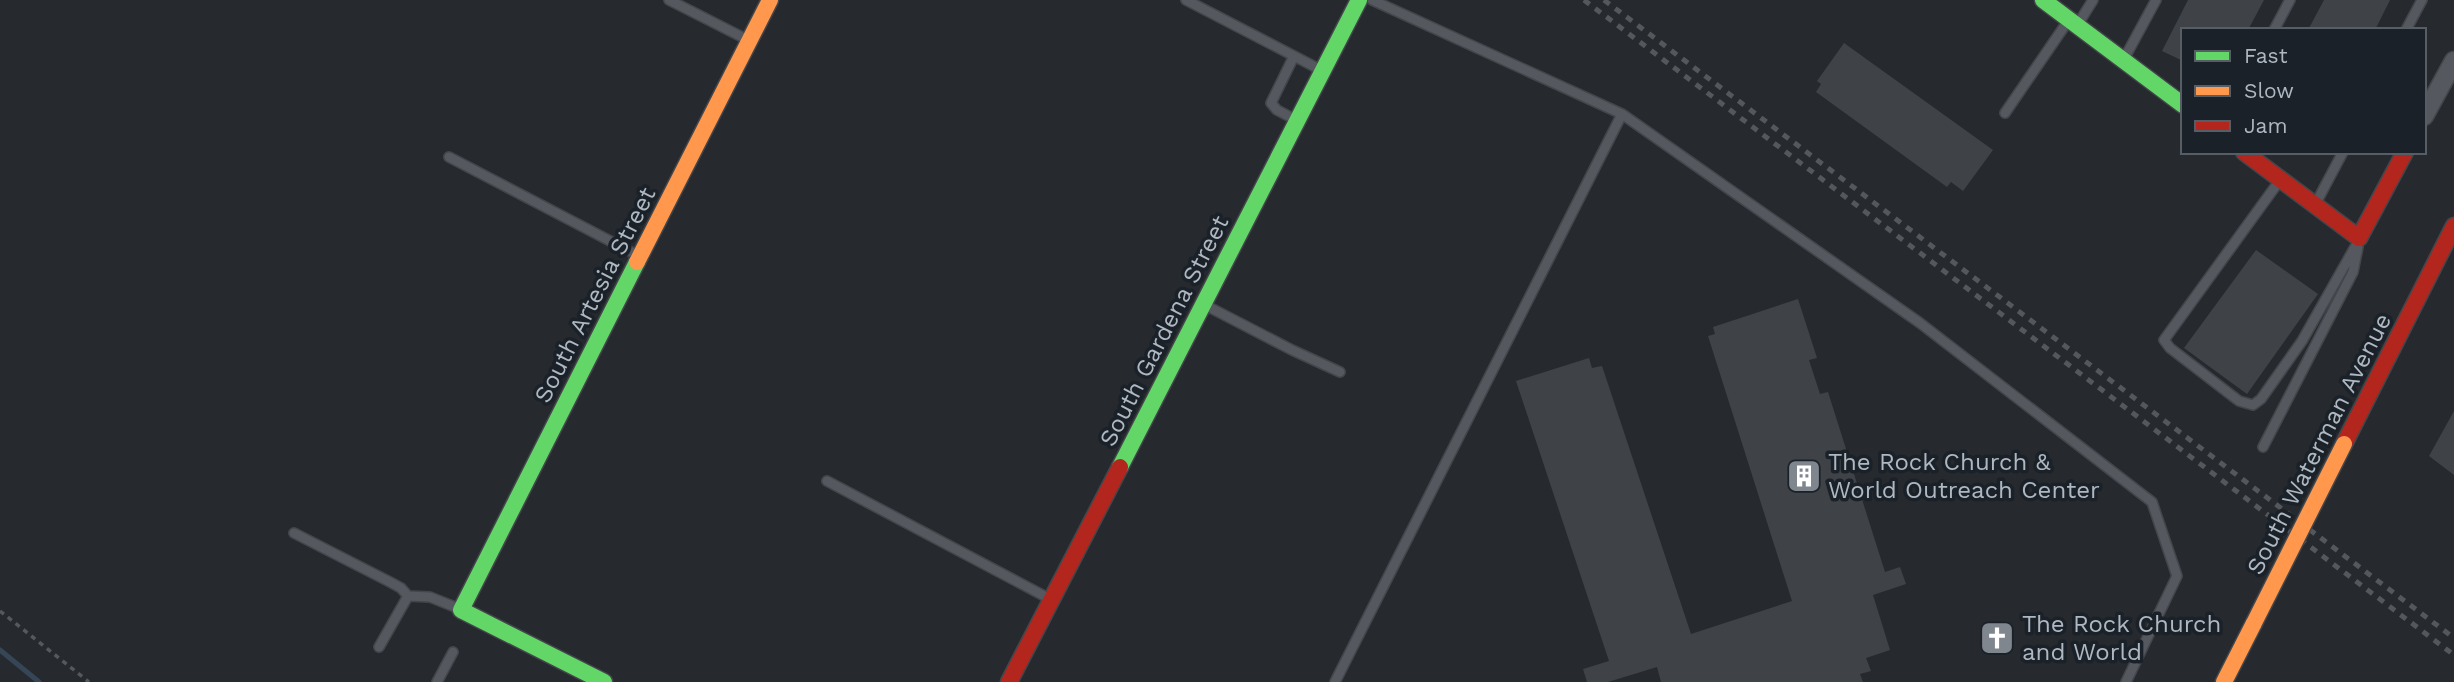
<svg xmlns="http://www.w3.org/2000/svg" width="2454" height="682" viewBox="0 0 2454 682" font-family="'Work Sans',sans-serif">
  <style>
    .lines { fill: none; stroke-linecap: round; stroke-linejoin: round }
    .stream { stroke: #374657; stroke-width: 5 }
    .building { fill: #3f4347 }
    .lane-casing { stroke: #43464a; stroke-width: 12 }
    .street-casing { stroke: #43464a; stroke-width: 21 }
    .fast-casing { stroke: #43464a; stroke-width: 19 }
    .slow-casing { stroke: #43464a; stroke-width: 19 }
    .jam-casing { stroke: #43464a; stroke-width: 19 }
    .path { stroke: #55595c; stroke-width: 3.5; stroke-dasharray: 5 5; stroke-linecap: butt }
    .lane { stroke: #55585e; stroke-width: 9 }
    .street { stroke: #55585e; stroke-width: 18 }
    .fast { stroke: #63d668; stroke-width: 16 }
    .slow { stroke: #ff974d; stroke-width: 16 }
    .jam { stroke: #b3261e; stroke-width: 16 }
    .rail { stroke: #54585c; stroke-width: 5; stroke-dasharray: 7 7; stroke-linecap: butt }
    .slow-bridge-casing { stroke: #43474c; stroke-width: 19; stroke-linecap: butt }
    .slow-bridge { stroke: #ff974d; stroke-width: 16 }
    .labels { text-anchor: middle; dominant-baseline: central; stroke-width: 7; stroke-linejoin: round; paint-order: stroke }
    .street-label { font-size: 24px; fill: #afb7c1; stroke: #1a2128 }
    .poi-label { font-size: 24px; fill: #afb7c1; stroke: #1a2128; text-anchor: start }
  </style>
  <rect width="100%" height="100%" fill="#262a2f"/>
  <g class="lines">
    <!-- stream -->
    <path class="stream" d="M0,650L39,682"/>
  </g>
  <!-- building -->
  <path class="building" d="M2188,0H2264L2248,30H2183V61L2162,51Z
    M2324,0H2390L2375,30H2308Z
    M1844,43L1993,150L1963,191L1951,182L1947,187L1816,92L1821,84L1817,81Z
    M2256,250L2318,294L2247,394L2184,348Z
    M1798,299L1817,358L1809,360L1820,394L1828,392L1885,572L1900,567L1906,584L1873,595L1890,650L1866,658L1871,671L1860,674L1863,682H1661L1657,667L1608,682H1587L1583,669L1609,661L1516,381L1589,358L1592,368L1602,366L1691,634L1792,601L1708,336L1715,334L1713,327Z
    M2454,411V475L2429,456Z"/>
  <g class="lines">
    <!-- lane casing -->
    <g class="lane-casing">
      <path id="lane" d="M669,0L748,40
        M1186,0L1321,70
        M1372,0L1622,114L1920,323L2152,502L2177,576L2126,682
        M2078,24L2093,0
        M2274,30L2290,0
        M2406,30L2422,0
        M1294,56L1271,103L1277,110L1296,120
        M2124,59L2156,0
        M2005,113L2068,21
        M449,157L639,256
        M2280,180L2164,340L2170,348L2239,401L2253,405L2261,399L2302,341L2359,240
        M2316,203L2343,152
        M1205,305L1292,350L1340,372
        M2263,447L2353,272L2358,247
        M827,481L1050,599
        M294,533L390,582L401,588L408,596
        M379,647L408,596L430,597L460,609
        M437,682L453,652
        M1335,682L1622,114"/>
    </g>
    <!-- street casing -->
    <g class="street-casing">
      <path id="street" d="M2424,116L2454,61"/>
    </g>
    <!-- fast casing -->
    <g class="fast-casing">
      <path id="fast" d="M2043,0L2183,105
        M1120,467L1359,0
        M604,682L461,610L637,262"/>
    </g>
    <!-- slow casing -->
    <g class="slow-casing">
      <path id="slow" d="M637,262L770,0
        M2224,682L2254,623"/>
    </g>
    <!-- jam casing -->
    <g class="jam-casing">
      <path id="jam" d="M2244,152L2359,238L2405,152
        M2344,444L2454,226
        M1009,682L1120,467"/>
    </g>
    <!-- path -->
    <path class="path" d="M0,611L89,682"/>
    <!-- lane -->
    <use href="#lane" class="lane"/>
    <!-- street -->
    <use href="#street" class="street"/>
    <!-- fast -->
    <use href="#fast" class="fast"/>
    <!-- slow -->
    <use href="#slow" class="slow"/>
    <!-- jam -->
    <use href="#jam" class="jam"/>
    <!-- rail -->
    <path class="rail" d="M1584,0L2454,655
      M1604,0L2454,638"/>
    <!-- slow-bridge casing -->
    <g class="slow-bridge-casing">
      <path id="slow-bridge" d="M2254,623L2344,444"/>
    </g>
    <!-- slow-bridge -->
    <use href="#slow-bridge" class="slow-bridge"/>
  </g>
  <!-- icons -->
  <defs>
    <g id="building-square" transform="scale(1.75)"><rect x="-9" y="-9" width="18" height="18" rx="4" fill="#7f868e" stroke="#1a2128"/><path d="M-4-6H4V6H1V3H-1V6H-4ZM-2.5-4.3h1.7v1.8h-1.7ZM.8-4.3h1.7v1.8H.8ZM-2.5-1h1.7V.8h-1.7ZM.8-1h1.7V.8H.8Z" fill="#fff"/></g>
    <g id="church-square" transform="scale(1.75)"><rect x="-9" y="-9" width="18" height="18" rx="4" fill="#7f868e" stroke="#1a2128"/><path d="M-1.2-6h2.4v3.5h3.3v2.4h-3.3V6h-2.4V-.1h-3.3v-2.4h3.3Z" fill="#fff"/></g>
  </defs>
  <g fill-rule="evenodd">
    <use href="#building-square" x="1804" y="476"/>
    <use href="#church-square" x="1997" y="638"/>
  </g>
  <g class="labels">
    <!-- street labels -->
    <g class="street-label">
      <text transform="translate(595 295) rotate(-63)">South Artesia Street</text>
      <text transform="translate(1164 331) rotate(-63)">South Gardena Street</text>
      <text transform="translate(2319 444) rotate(-63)">South Waterman Avenue</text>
    </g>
    <!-- poi labels -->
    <g class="poi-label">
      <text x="1828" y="462">The Rock Church &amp;<tspan x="1828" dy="28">World Outreach Center</tspan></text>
      <text x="2022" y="624">The Rock Church<tspan x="2022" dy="28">and World</tspan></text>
    </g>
  </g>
  <!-- legend -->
  <rect x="2181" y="28" width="245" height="126" fill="#1a2128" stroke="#565d65" stroke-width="2"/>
  <rect x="2195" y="51" width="35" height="10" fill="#63d668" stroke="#565d65" stroke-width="2"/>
  <text x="2244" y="63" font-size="21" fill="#afb7c1">Fast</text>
  <rect x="2195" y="86" width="35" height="10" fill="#ff974d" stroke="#565d65" stroke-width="2"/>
  <text x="2244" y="98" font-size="21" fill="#afb7c1">Slow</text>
  <rect x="2195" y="121" width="35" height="10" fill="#b3261e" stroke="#565d65" stroke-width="2"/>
  <text x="2244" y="133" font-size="21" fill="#afb7c1">Jam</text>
</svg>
